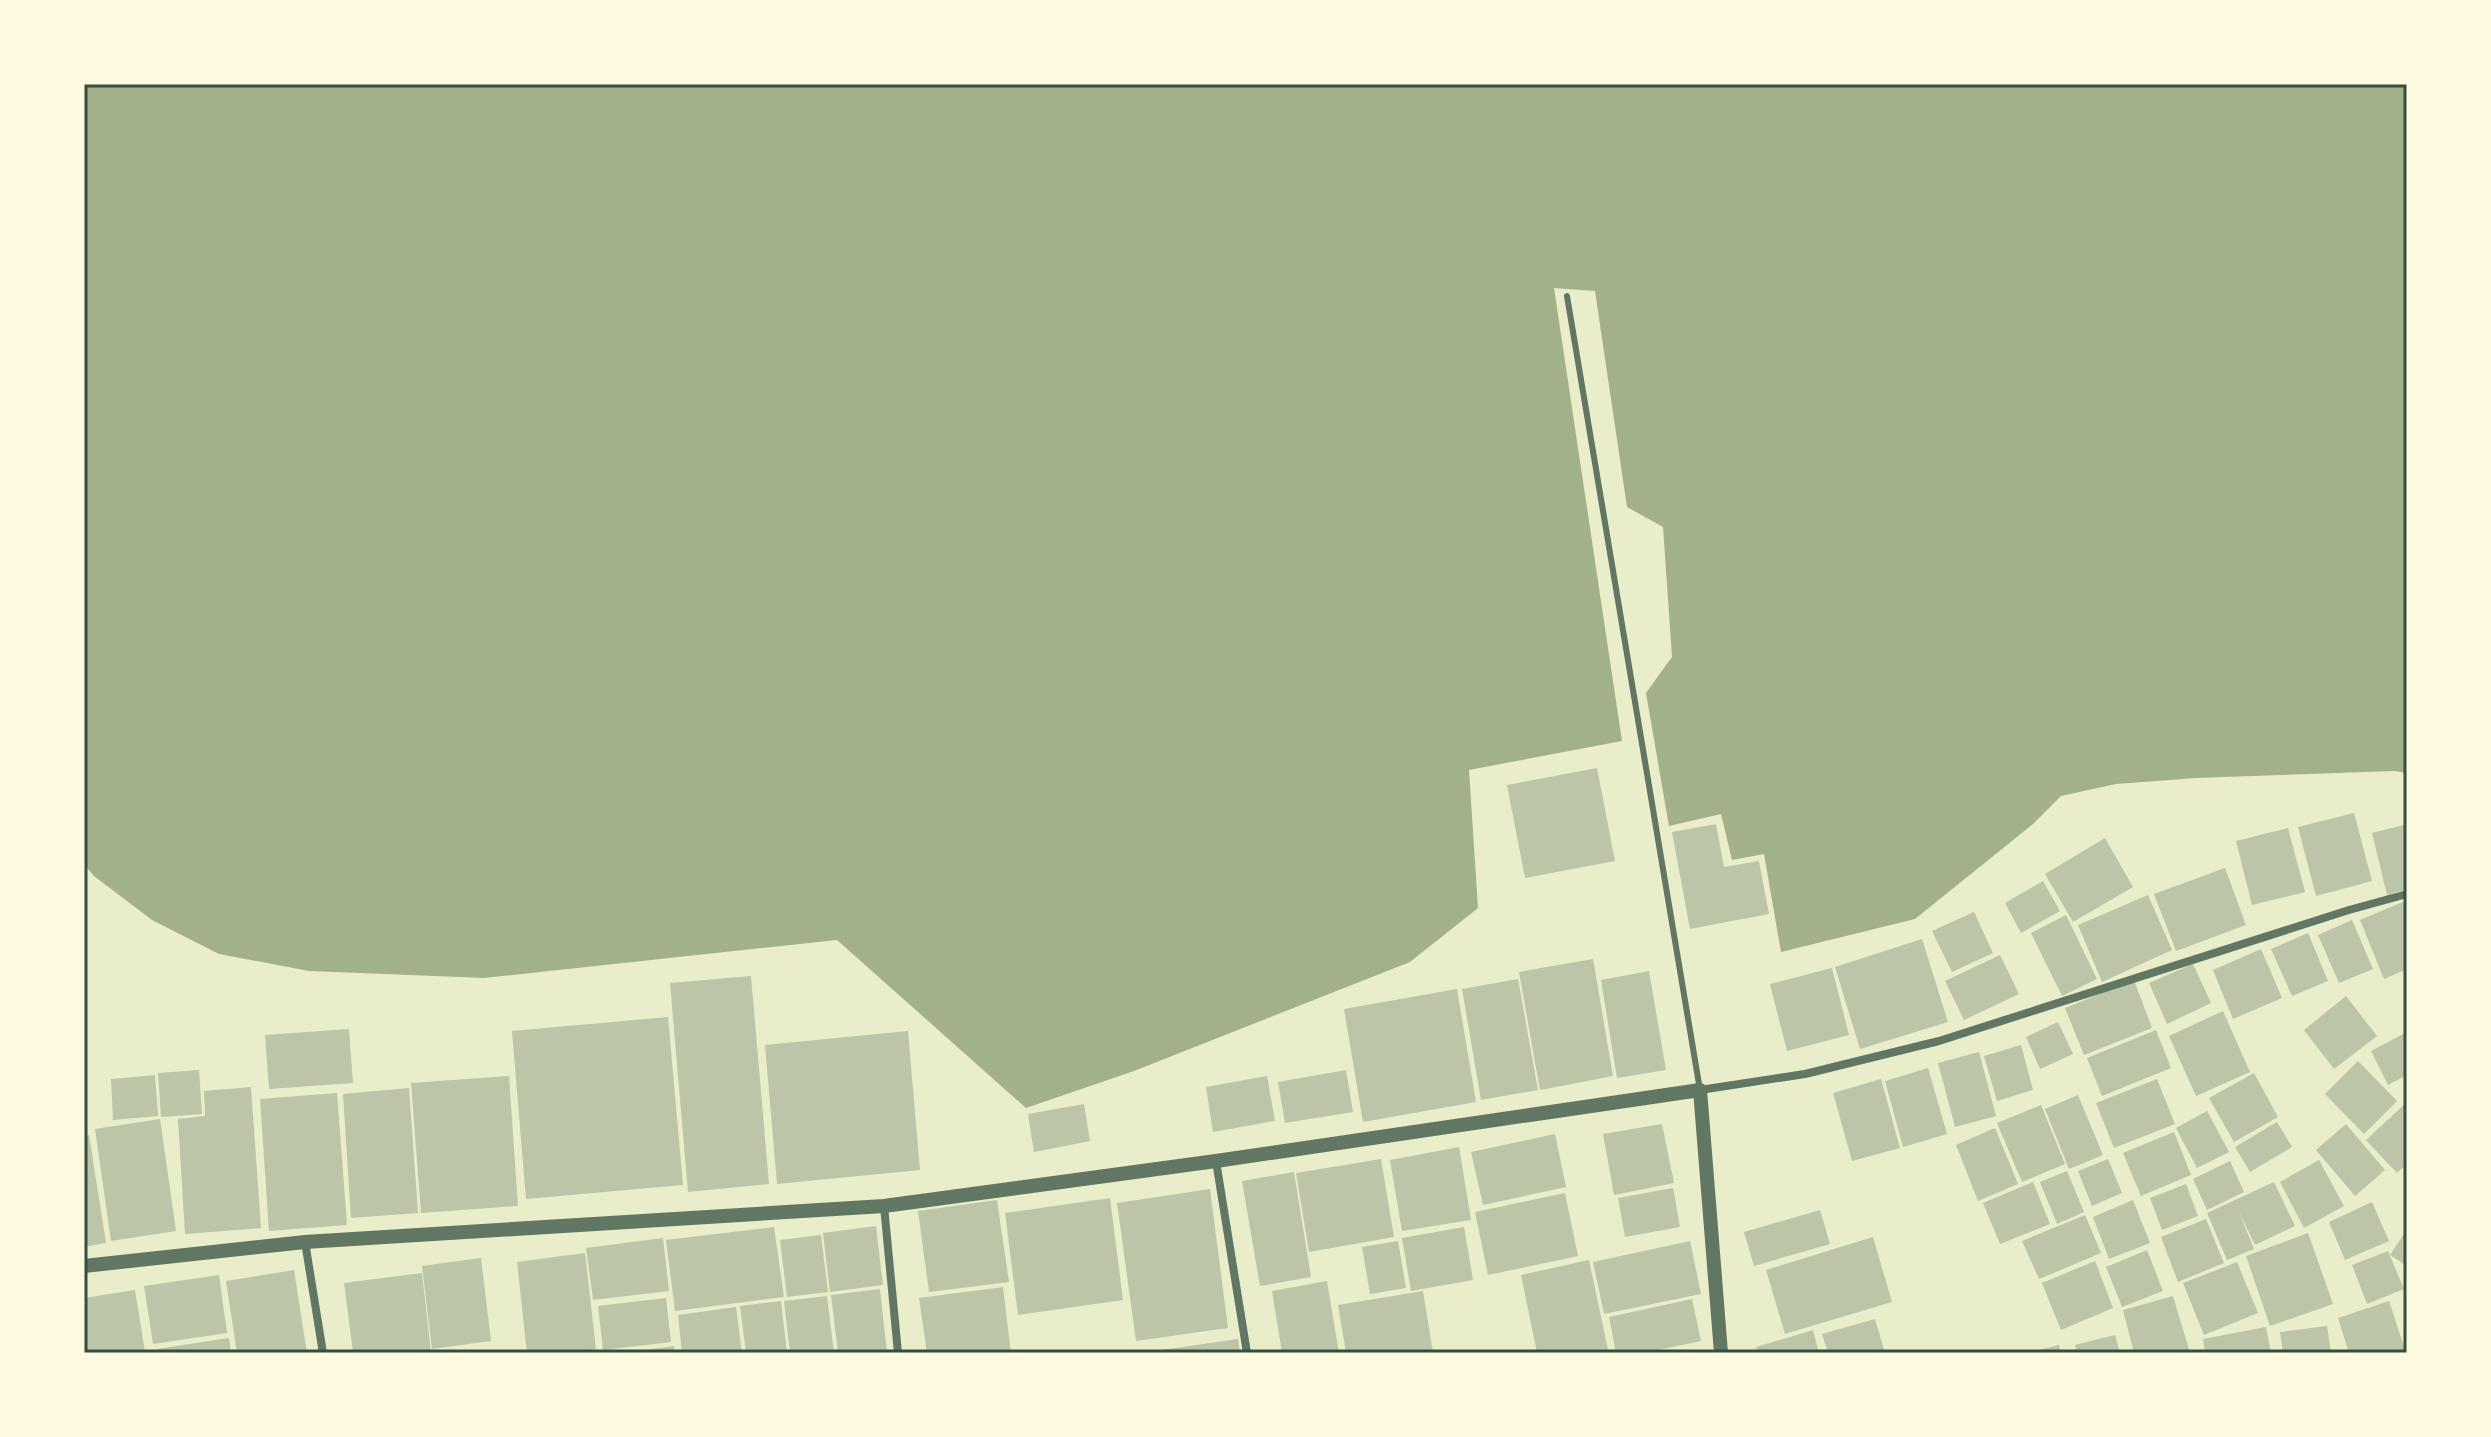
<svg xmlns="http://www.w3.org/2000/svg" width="2491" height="1437" viewBox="0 0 2491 1437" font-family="'Space Grotesk',sans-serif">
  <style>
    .water { fill: #a3b18a }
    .building { fill: #bcc5a7 }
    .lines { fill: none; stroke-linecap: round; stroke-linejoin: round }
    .service { stroke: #617663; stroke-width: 6 }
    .minor { stroke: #617663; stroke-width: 8 }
    .tertiary { stroke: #617663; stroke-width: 14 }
    .neatline { fill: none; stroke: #344e41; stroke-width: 3 }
  </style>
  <rect width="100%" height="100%" fill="#e9edc9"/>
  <!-- water -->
  <path class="water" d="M84,84H2407V773L2395,771L2196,778L2116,784L2061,796L2033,824L1915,919L1781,952L1764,854L1732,860L1721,814L1669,826L1646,693L1672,657L1663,527L1627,507L1595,291L1554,288L1622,741L1469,770L1478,908L1410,962L1134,1071L1026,1108L837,940L484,978L309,971L219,954L152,920L94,876L84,864Z"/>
  <!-- building -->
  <path class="building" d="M1597,768L1615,861L1525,878L1507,785Z
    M2354,813L2372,881L2316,896L2298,827Z
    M1716,824L1724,867L1759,861L1769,914L1690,929L1672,832Z
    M2407,824V889L2387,895L2372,833Z
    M2288,828L2305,892L2252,905L2236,841Z
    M2105,838L2133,887L2073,922L2045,874Z
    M2225,868L2246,925L2176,951L2154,894Z
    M2043,881L2060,911L2021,933L2005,903Z
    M2148,895L2172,950L2102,982L2078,925Z
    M2405,901L2407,907V969L2384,979L2360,920Z
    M1974,912L1993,953L1952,972L1932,931Z
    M2066,915L2097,979L2062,996L2031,933Z
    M2352,920L2373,969L2339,983L2318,935Z
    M2308,933L2328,981L2292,996L2271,949Z
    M1922,939L1948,1022L1860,1049L1835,967Z
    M2261,949L2282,998L2233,1019L2213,970Z
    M2000,955L2019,994L1964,1020L1945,981Z
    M1593,959L1613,1076L1540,1090L1519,972Z
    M2193,964L2211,1003L2167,1024L2149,983Z
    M1832,968L1849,1035L1787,1051L1770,984Z
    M1649,971L1666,1070L1617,1078L1601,980Z
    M751,976L769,1184L688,1192L670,983Z
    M1518,979L1538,1090L1481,1100L1462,989Z
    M2134,980L2152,1028L2084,1055L2065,1008Z
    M1457,989L1476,1102L1363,1122L1344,1009Z
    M2346,996L2377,1036L2334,1069L2304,1030Z
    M2223,1011L2250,1072L2196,1096L2169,1036Z
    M668,1017L683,1185L526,1199L512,1031Z
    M2058,1022L2073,1054L2040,1069L2026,1037Z
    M349,1029L353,1083L269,1089L265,1035Z
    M2156,1030L2171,1068L2102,1096L2087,1058Z
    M908,1031L920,1170L777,1184L765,1045Z
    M2407,1032V1075L2388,1085L2371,1051Z
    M2021,1045L2033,1090L1997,1101L1984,1056Z
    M1979,1052L1996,1116L1955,1127L1938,1063Z
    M2358,1061L2397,1101L2364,1134L2325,1094Z
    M1928,1068L1947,1134L1903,1147L1885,1081Z
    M199,1070L202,1114L161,1117L158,1073Z
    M1346,1070L1353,1112L1285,1123L1278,1082Z
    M2254,1073L2278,1117L2234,1142L2209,1098Z
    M155,1075L158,1116L113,1120L111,1079Z
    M509,1076L518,1206L421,1213L411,1083Z
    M1267,1076L1275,1121L1213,1132L1206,1087Z
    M1881,1079L1900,1148L1852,1161L1833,1093Z
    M2157,1079L2175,1124L2114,1148L2096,1103Z
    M251,1087L261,1228L185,1234L178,1119L205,1116L204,1091Z
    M409,1088L418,1213L351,1218L343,1094Z
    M337,1093L347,1225L269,1231L260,1099Z
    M2078,1095L2103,1155L2069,1169L2045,1109Z
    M2407,1102V1164L2397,1173L2366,1140Z
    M1084,1104L1090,1141L1034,1152L1028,1114Z
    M2041,1105L2065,1164L2022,1182L1997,1123Z
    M2207,1111L2229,1152L2197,1168L2176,1128Z
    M160,1119L176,1231L111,1241L95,1129Z
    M2277,1122L2292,1147L2250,1172L2235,1147Z
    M1662,1124L1674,1183L1614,1195L1603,1134Z
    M2346,1124L2385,1170L2355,1196L2316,1150Z
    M1995,1128L2018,1184L1978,1201L1956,1145Z
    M2174,1132L2191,1175L2141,1196L2123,1153Z
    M1555,1134L1566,1187L1483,1205L1471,1152Z
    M89,1135L106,1243L84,1247V1136Z
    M1459,1147L1471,1220L1402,1231L1390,1160Z
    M1381,1159L1394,1237L1309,1252L1296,1173Z
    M2108,1159L2122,1193L2092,1206L2078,1171Z
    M2319,1160L2344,1206L2304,1228L2280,1182Z
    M2230,1161L2244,1192L2207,1210L2193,1179Z
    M2067,1171L2084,1212L2057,1224L2040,1182Z
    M1294,1172L1311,1277L1260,1286L1242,1181Z
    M2033,1182L2050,1224L2000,1244L1983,1203Z
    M2274,1182L2295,1226L2255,1245L2239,1212L2254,1249L2227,1260L2207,1213Z
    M2186,1184L2198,1216L2162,1230L2150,1198Z
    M1673,1188L1680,1227L1625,1237L1618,1198Z
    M1210,1189L1228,1328L1136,1341L1117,1203Z
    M1565,1193L1578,1256L1488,1275L1475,1212Z
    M1110,1198L1123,1300L1018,1315L1005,1213Z
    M997,1200L1009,1282L929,1292L918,1211Z
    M2133,1200L2150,1243L2109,1259L2093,1217Z
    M2372,1202L2389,1241L2345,1260L2329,1222Z
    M1820,1210L1830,1244L1754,1266L1744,1232Z
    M2085,1215L2101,1253L2039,1279L2022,1241Z
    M2206,1219L2224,1263L2178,1282L2161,1237Z
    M876,1226L883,1285L830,1292L823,1233Z
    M774,1227L784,1297L675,1311L666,1240Z
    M1464,1227L1473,1280L1411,1291L1402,1238Z
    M2407,1229V1266L2390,1255Z
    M2308,1233L2333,1304L2270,1326L2246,1256Z
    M821,1235L828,1292L787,1297L780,1240Z
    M1873,1237L1892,1302L1785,1334L1766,1270Z
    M663,1238L669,1291L593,1300L586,1248Z
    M1398,1241L1406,1288L1370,1294L1362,1247Z
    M1690,1241L1701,1294L1604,1314L1593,1262Z
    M2147,1250L2163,1291L2122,1307L2106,1267Z
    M2388,1251L2404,1289L2367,1304L2352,1265Z
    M585,1253L596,1349L566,1353H527L517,1262Z
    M481,1258L491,1341L432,1349L422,1266Z
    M1589,1260L1608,1350L1594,1353H1537L1521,1275Z
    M2095,1261L2113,1308L2061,1330L2042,1283Z
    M2237,1262L2258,1313L2204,1335L2183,1283Z
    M294,1270L307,1353H237L226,1281Z
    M422,1273L431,1353H353L344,1283Z
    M219,1275L227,1333L153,1344L144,1286Z
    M1327,1281L1339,1353H1282L1272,1291Z
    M1003,1287L1011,1353H927L919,1298Z
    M880,1289L887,1353H838L831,1295Z
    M135,1290L145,1352L84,1353V1298Z
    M1423,1291L1433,1353H1346L1338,1305Z
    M827,1296L834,1353H790L784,1301Z
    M2173,1296L2190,1353H2134L2123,1310Z
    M666,1298L671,1342L603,1350L598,1306Z
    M1692,1299L1701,1341L1643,1353H1616L1609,1317Z
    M781,1301L787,1353H746L740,1306Z
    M2389,1301L2406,1353H2349L2338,1318Z
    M736,1307L742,1353H682L678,1315Z
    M1875,1319L1885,1353H1828L1822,1334Z
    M2327,1326L2331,1353H2283L2280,1332Z
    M2266,1327L2271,1353H2205L2203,1339Z
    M1813,1330L1819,1353H1758L1756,1347Z
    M2115,1335L2120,1353H2077L2075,1345Z
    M229,1338L231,1353H158L157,1349Z
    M1238,1339L1240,1353H1155V1351Z
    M2059,1345L2061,1353H2032V1352Z
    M674,1346L675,1353H640L639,1351Z"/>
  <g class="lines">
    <!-- service -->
    <path class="service" d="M1567,296L1700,1090"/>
    <!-- minor -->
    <path class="minor" d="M1700,1090L1805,1074L1939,1041L2349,910L2407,894
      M1216,1161L1247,1353
      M884,1206L898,1353
      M305,1242L323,1353"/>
    <!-- tertiary -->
    <path class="tertiary" d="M84,1266L305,1242L884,1206L1216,1161L1700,1090L1721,1353"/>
  </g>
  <!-- border -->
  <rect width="2491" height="1437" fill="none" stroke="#fefae0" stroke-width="172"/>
  <rect x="86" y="86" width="2319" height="1265" class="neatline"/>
</svg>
